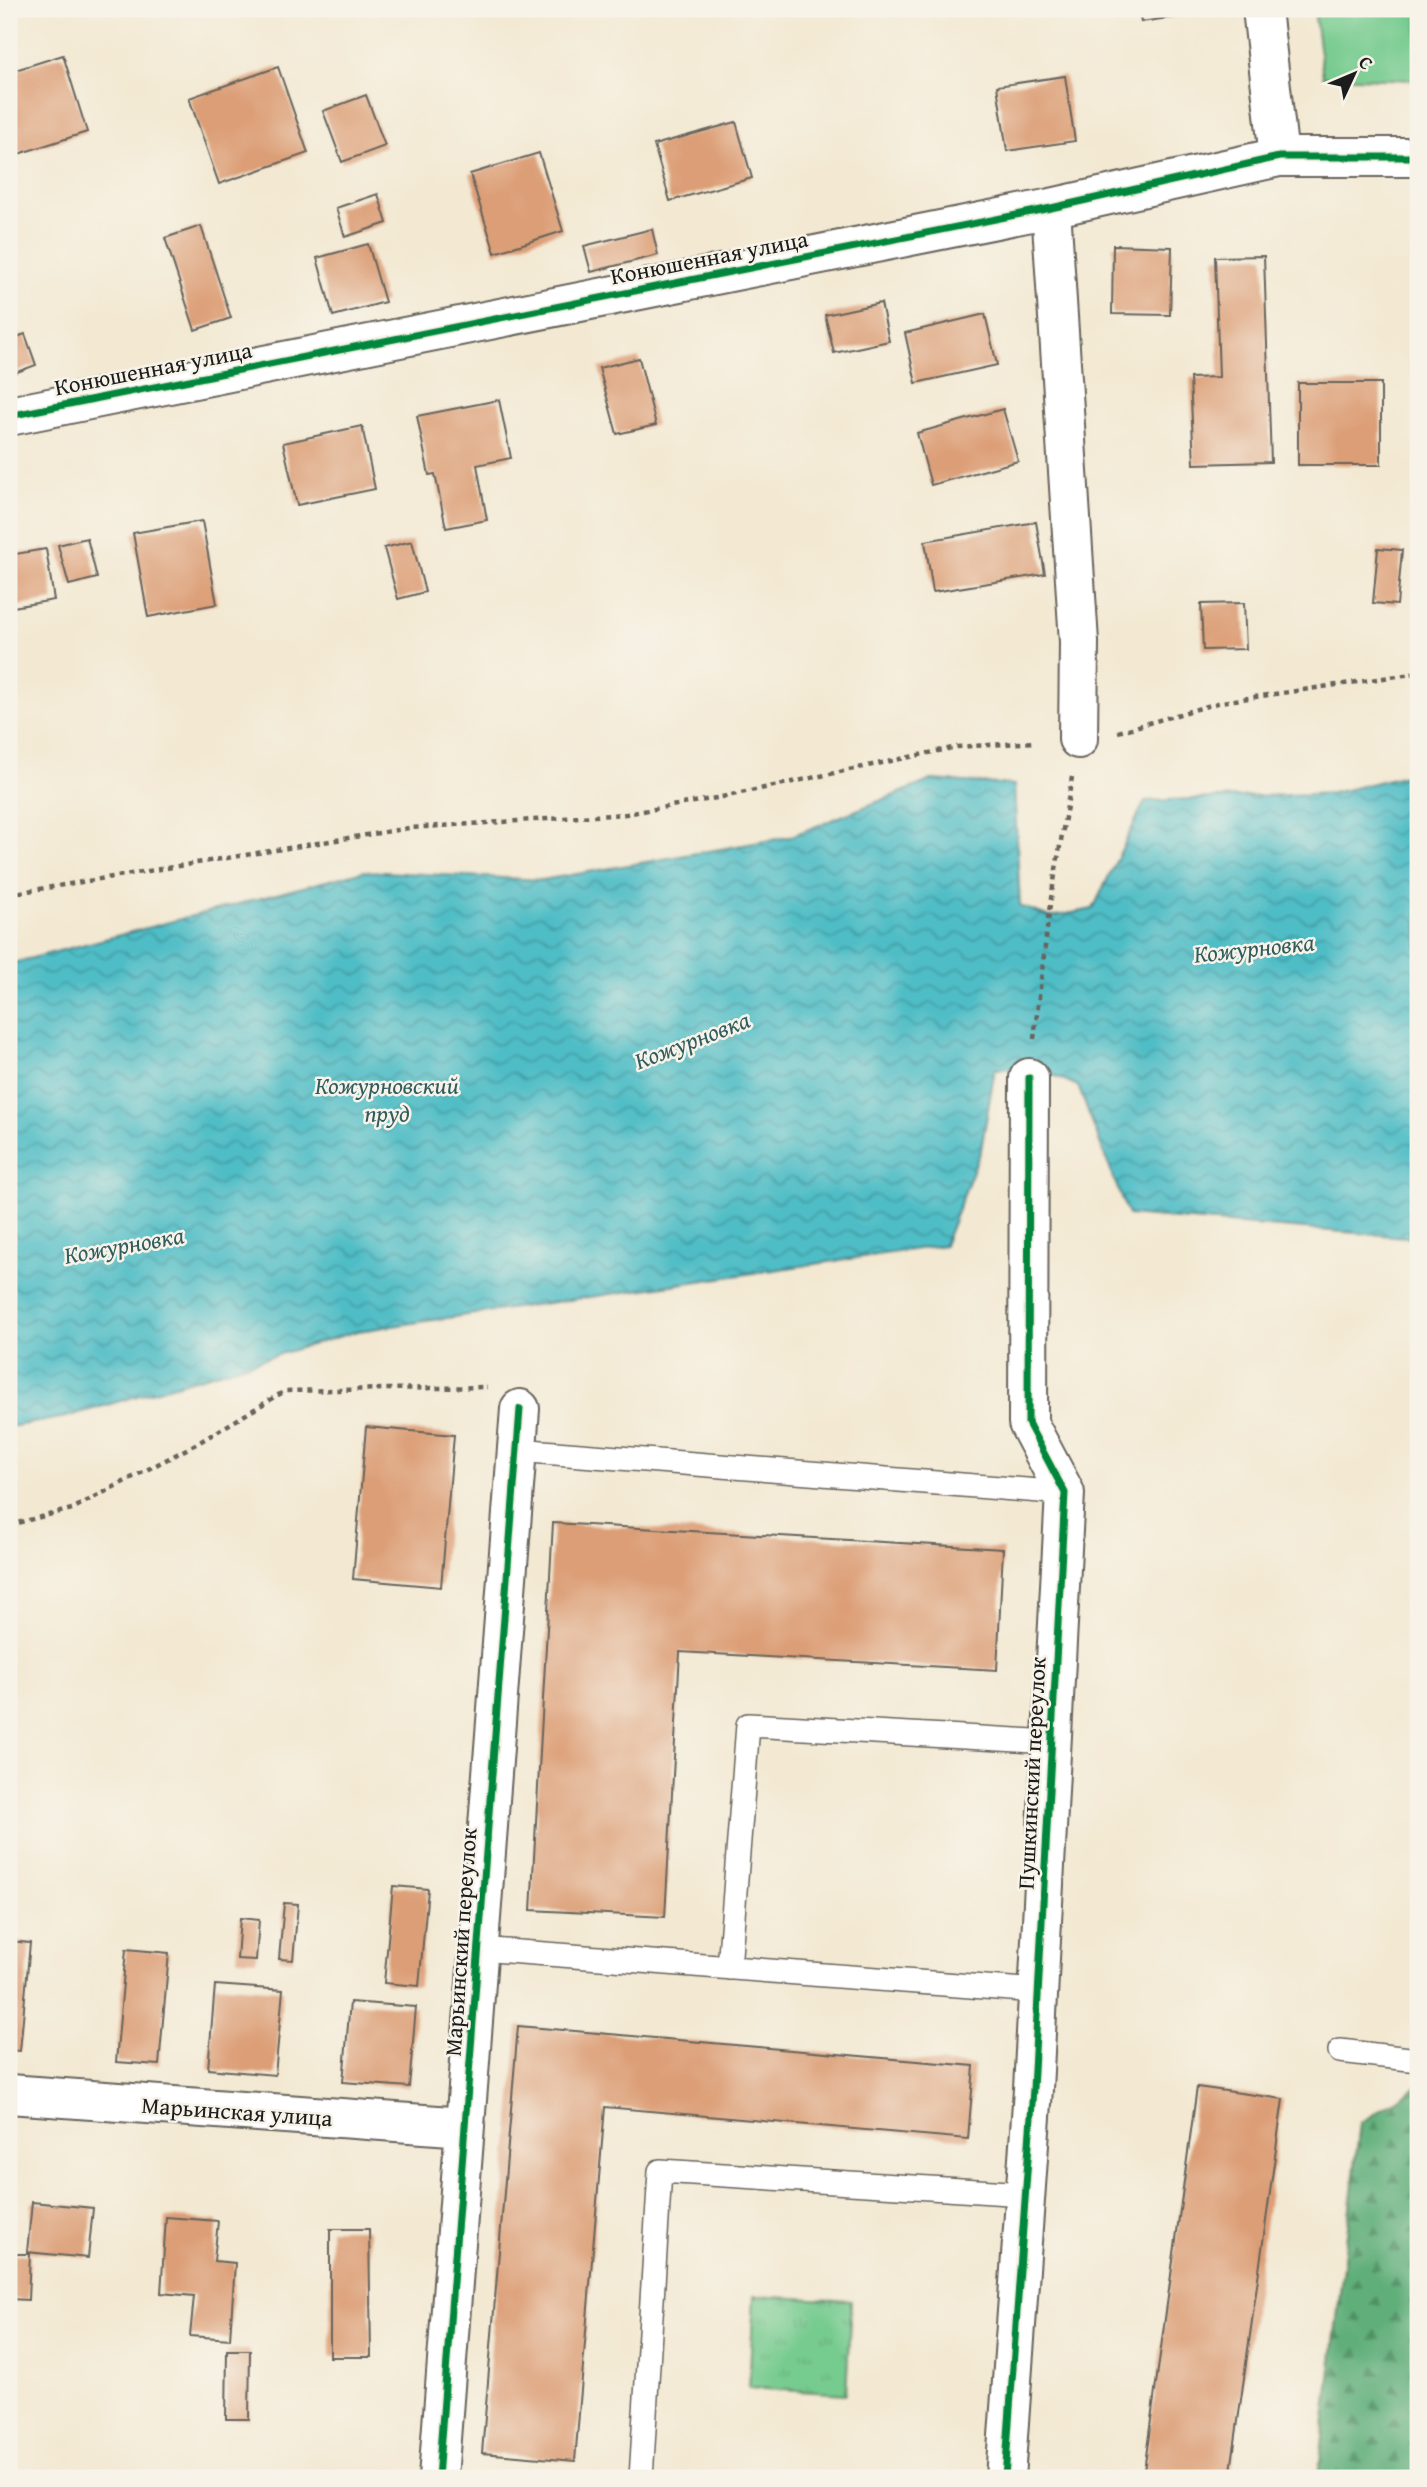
<svg xmlns="http://www.w3.org/2000/svg" width="1427" height="2487" viewBox="0 0 1427 2487" font-family="'Gentium Book Plus',serif">
  <style>
    .green { fill: #76cb8f; stroke: #497456; stroke-width: 2 }
    .forest { fill: url(#forest-firs); stroke: #3e664b; stroke-width: 2 }
    .park { fill: url(#park-tufts); stroke: #497456; stroke-width: 2 }
    .water { fill: url(#water-waves); stroke: #366c71; stroke-width: 2 }
    .building { fill: #dc9e76 }
    .lines { fill: none; stroke-linecap: round; stroke-linejoin: round }
    .service-casing { stroke: #67645c; stroke-width: 26 }
    .minor-casing { stroke: #67645c; stroke-width: 42 }
    .path { stroke: #67645c; stroke-width: 4.5; stroke-dasharray: 5 5; stroke-linecap: butt }
    .service { stroke: #fff; stroke-width: 23 }
    .minor { stroke: #fff; stroke-width: 38 }
    .cycleway-casing { stroke: #f7f3e8; stroke-width: 11 }
    .cycleway { stroke: #00873e; stroke-width: 7 }
    .labels { text-anchor: middle; dominant-baseline: central; stroke-width: 5; stroke-linejoin: round; paint-order: stroke }
    .street-label { font-size: 23px; fill: #1c1c1c; stroke: #f7f3e8 }
    .water-label { font-size: 24px; font-style: italic; fill: #305c60; stroke: #f7f3e8 }
  </style>
  <defs>
    <pattern id="forest-firs" width="22" height="20" patternUnits="userSpaceOnUse" patternTransform="scale(1.75)"><rect width="22" height="20" fill="#60af7a"/><path d="M5 1l3.5 6h-7zM16 11l3.5 6h-7z" fill="#4e8e63"/></pattern>
    <pattern id="park-tufts" width="24" height="20" patternUnits="userSpaceOnUse" patternTransform="scale(1.75)"><rect width="24" height="20" fill="#76cb8f"/><path d="M3 7l-1-3M5 7V3M7 7l1-3M15 17l-1-3M17 17v-4M19 17l1-3" fill="none" stroke="#66ae7b"/></pattern>
    <pattern id="water-waves" width="16" height="10" patternUnits="userSpaceOnUse" patternTransform="scale(1.75)"><rect width="16" height="10" fill="#4fbdc6"/><path d="M0 5q4-4 8 0t8 0" fill="none" stroke="#4199a0"/></pattern>
  </defs>
  <rect width="100%" height="100%" fill="#f7f3e8"/>
  <filter id="ink" filterUnits="userSpaceOnUse"><feTurbulence type="fractalNoise" baseFrequency=".0143" numOctaves="2"/><feDisplacementMap in="SourceGraphic" scale="14" xChannelSelector="R" yChannelSelector="G"/><feConvolveMatrix kernelMatrix="1 2 1 2 8 2 1 2 1" color-interpolation-filters="sRGB"/></filter>
  <filter id="wash" filterUnits="userSpaceOnUse"><feTurbulence type="fractalNoise" baseFrequency=".00686" numOctaves="4" result="noise"/><feDisplacementMap in="SourceGraphic" scale="28" xChannelSelector="R" yChannelSelector="G"/><feGaussianBlur stdDeviation="1.57" result="paint"/><feColorMatrix in="noise" values="0 0 0 0 0 0 0 0 0 0 0 0 0 0 0 0 0 1.4 0 .05"/><feComposite in="paint" operator="in"/></filter>
  <g filter="url(#wash)">
    <rect width="100%" height="100%" fill="#f3e9d3"/>
    <!-- green -->
    <path class="green" d="M1314,9H1418V80L1323,77Z"/>
    <!-- forest -->
    <path class="forest" d="M1418,2086V2478H1318L1360,2123Z"/>
    <!-- park -->
    <path class="park" d="M754,2296L851,2301L846,2394L749,2388Z"/>
    <!-- water -->
    <path class="water" d="M1418,772V1238L1128,1215L1078,1086L1035,1067L995,1069L981,1150L944,1245L358,1331L66,1417L9,1427V964L364,871L542,880L789,837L932,780L1014,785L1020,906L1050,917L1093,909L1145,801L1333,793Z"/>
    <g id="blocks">
      <!-- building -->
      <path class="building" d="M1139,9H1200L1201,13L1141,22Z
        M63,55L87,132L9,157V72Z
        M278,67L308,153L219,184L189,98Z
        M1065,76L1075,141L1007,151L997,86Z
        M366,95L385,146L342,162L323,111Z
        M736,122L752,178L670,201L654,145Z
        M539,153L563,231L495,253L470,174Z
        M378,194L387,223L345,237L336,208Z
        M201,226L231,318L195,330L165,238Z
        M652,229L658,255L591,272L584,246Z
        M368,244L385,302L333,316L317,258Z
        M1113,245L1172,247L1170,315L1112,314Z
        M1264,256L1271,462L1194,464L1190,378L1219,377L1215,257Z
        M881,303L889,341L834,353L825,315Z
        M985,314L997,365L916,383L905,333Z
        M25,334L36,365L9,375V340Z
        M639,358L656,425L617,434L599,368Z
        M1298,383H1381V465H1298Z
        M499,400L511,458L477,465L487,520L446,528L435,474L429,475L417,416Z
        M1003,409L1018,461L931,485L917,433Z
        M362,426L375,489L297,505L283,443Z
        M202,521L217,604L148,617L133,533Z
        M1036,522L1045,574L933,592L925,541Z
        M87,538L97,578L69,585L58,545Z
        M412,541L425,592L398,599L384,548Z
        M1378,548L1402,550L1397,605L1373,603Z
        M46,549L54,600L13,607L9,583V555Z
        M1244,603L1246,649L1203,650L1201,604Z
        M366,1427L454,1435L441,1587L353,1579Z
        M553,1523L1003,1549L997,1670L680,1652L665,1917L531,1910Z
        M393,1886L428,1889L419,1986L384,1983Z
        M284,1903L298,1904L293,1960L279,1959Z
        M240,1918L259,1920L256,1960L237,1959Z
        M9,1941L30,1943L20,2051L9,2050Z
        M126,1949L169,1953L159,2065L116,2062Z
        M215,1985L283,1990L275,2075L208,2069Z
        M350,2002L416,2007L409,2087L343,2082Z
        M518,2026L974,2066L968,2139L605,2107L575,2461L482,2453Z
        M1197,2087L1283,2099L1230,2478H1143Z
        M32,2202L93,2208L88,2258L27,2252Z
        M166,2217L218,2221L214,2261L235,2263L230,2339L190,2336L194,2296L161,2293Z
        M330,2229H369L371,2357H330Z
        M9,2254H30L28,2300L9,2299Z
        M227,2350H250L249,2419H226Z"/>
    </g>
  </g>
  <g filter="url(#ink)">
    <use href="#blocks" fill-opacity="0" stroke="#67645c" stroke-width="2"/>
    <g class="lines">
      <!-- service casing -->
      <g class="service-casing">
        <path id="service" d="M517,1450L1065,1493
          M479,1949L1038,1991
          M729,1968L748,1725L1052,1742
          M1340,2051L1418,2060
          M641,2478L660,2171L1025,2194"/>
      </g>
      <!-- minor casing -->
      <g class="minor-casing">
        <path id="minor" d="M1262,9L1279,157
          M1051,208L1079,642L1078,739
          M9,416L1051,208L1279,157H1418
          M9,2094L465,2127
          M438,2478L520,1409
          M1005,2478L1033,2089L1065,1493L1028,1423L1029,1078"/>
      </g>
      <!-- path -->
      <path class="path" d="M1118,732L1221,702L1418,673
        M9,894L409,828L626,814L722,797L957,747L1036,742
        M1034,1039L1050,904L1072,777
        M9,1525L72,1509L198,1443L285,1391L487,1387"/>
      <!-- service -->
      <use href="#service" class="service"/>
      <!-- minor -->
      <use href="#minor" class="minor"/>
      <!-- cycleway casing -->
      <g class="cycleway-casing">
        <path id="cycleway" d="M9,416L1051,208L1279,157H1418
          M438,2478L520,1409
          M1005,2478L1033,2089L1065,1493L1028,1423L1029,1078"/>
      </g>
      <!-- cycleway -->
      <use href="#cycleway" class="cycleway"/>
    </g>
  </g>
  <g class="labels">
    <!-- street labels -->
    <g class="street-label">
      <text transform="translate(709 257) rotate(-11)">Конюшенная улица</text>
      <text transform="translate(153 368) rotate(-11)">Конюшенная улица</text>
      <text transform="translate(1031 1773) rotate(-87)">Пушкинский переулок</text>
      <text transform="translate(460 1942) rotate(-86)">Марьинский переулок</text>
      <text transform="translate(237 2111) rotate(4)">Марьинская улица</text>
    </g>
    <!-- water labels -->
    <g class="water-label">
      <text transform="translate(1254 948) rotate(-6)">Кожурновка</text>
      <text transform="translate(692 1040) rotate(-21)">Кожурновка</text>
      <text x="387" y="1085">Кожурновский<tspan x="387" dy="28">пруд</tspan></text>
      <text transform="translate(124 1245) rotate(-10)">Кожурновка</text>
    </g>
  </g>
  <!-- margin -->
  <rect width="1427" height="2487" fill="none" stroke="#f7f3e8" stroke-width="35"/>
  <!-- north arrow -->
  <g transform="translate(1354 74) rotate(46)" stroke="#f7f3e8" stroke-width="5" paint-order="stroke">
  <path d="M0-5L12 26L0 18L-12 26Z" fill="#1c1c1c"/>
  <text y="-10" font-size="19" font-weight="bold" text-anchor="middle" fill="#1c1c1c">С</text>
  </g>
</svg>
